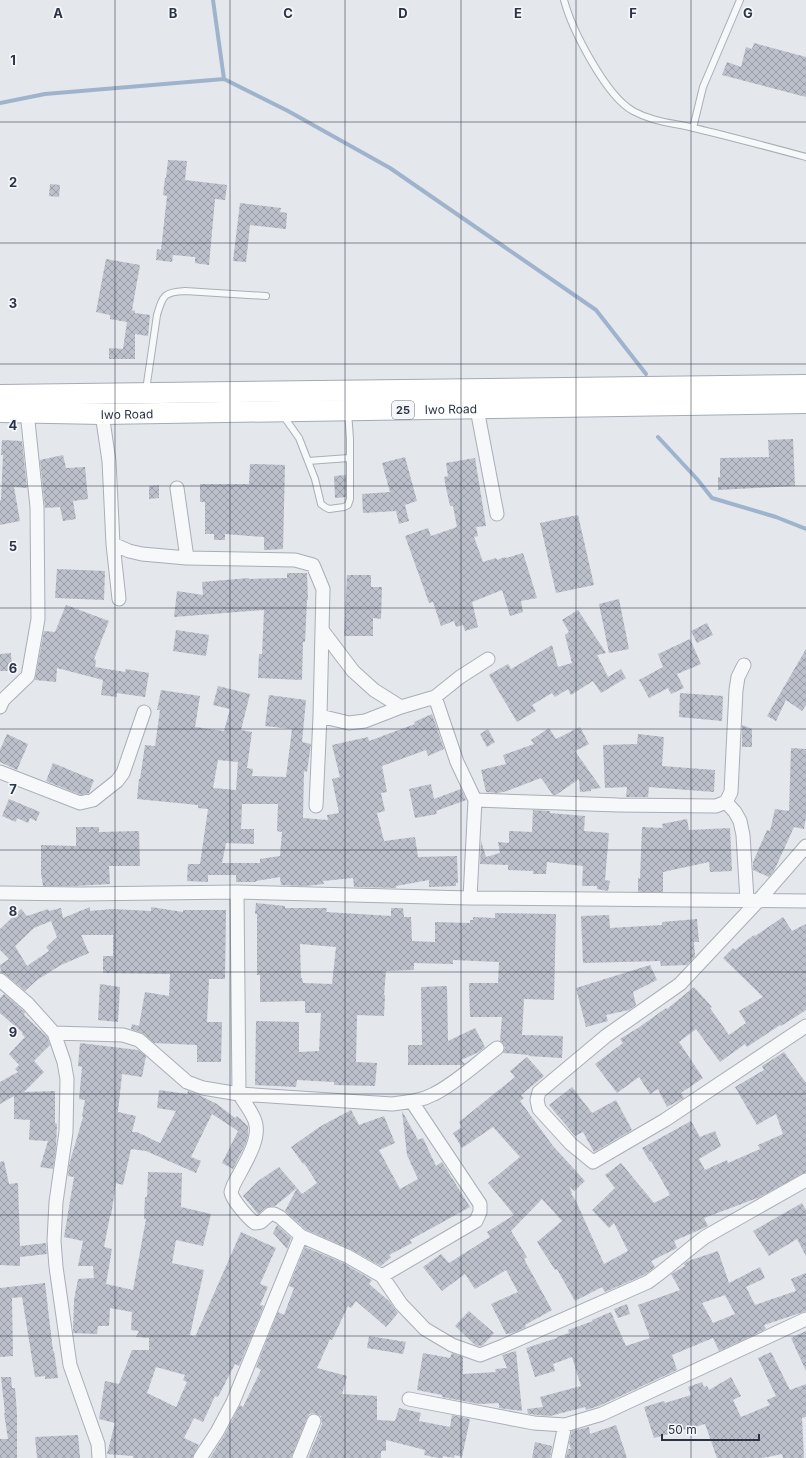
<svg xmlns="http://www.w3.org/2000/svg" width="806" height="1458" viewBox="0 0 806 1458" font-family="Inter,sans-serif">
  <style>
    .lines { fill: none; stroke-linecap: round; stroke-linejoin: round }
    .stream { stroke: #9fb4cc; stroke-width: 4 }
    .building { fill: url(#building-cross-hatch); fill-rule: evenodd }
    .lane-casing { stroke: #a9aeb7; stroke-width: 8 }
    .street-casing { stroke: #a9aeb7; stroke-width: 15 }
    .primary-casing { stroke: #a3abb8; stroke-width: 22 }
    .lane { stroke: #f7f8fa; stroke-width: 6 }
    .street { stroke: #f7f8fa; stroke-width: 13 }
    .primary { stroke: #fff; stroke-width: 20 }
    .grid { fill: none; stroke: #2b3445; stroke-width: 1; stroke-opacity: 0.55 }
    .labels { text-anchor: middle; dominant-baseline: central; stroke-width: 3.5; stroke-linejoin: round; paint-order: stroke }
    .shield { fill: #f4f6f9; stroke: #676e7b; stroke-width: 1 }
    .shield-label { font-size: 11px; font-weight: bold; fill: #2b3445 }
    .street-label { font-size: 12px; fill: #2b3445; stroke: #f4f6f9 }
    .grid-label { font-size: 13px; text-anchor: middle; font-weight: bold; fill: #2b3445; stroke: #f4f6f9; stroke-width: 3.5; stroke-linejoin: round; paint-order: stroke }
  </style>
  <defs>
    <pattern id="building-cross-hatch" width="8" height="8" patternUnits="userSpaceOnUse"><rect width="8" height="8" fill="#bbc0ca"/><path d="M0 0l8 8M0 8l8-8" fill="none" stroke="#989da6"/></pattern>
  </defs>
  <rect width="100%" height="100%" fill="#e4e7ec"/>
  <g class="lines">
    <!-- stream -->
    <path class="stream" d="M213,0L224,79L288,111L390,168L596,310L646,374
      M0,103L45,94L224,79
      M658,437L697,479L712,498L776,517L806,529"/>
  </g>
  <!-- building -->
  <path class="building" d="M754,43L806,57V97L722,75L727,62L741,67L746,47L752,49Z
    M168,160L187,161L185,180L227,185L225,200L215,199L209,265L195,263V257L173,255L172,262L156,260L157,249L161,250L167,196L163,195L165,178H166Z
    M50,184L60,185L59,197L49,196Z
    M240,203L281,208L280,212L287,213L286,229L250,225L246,262L233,261Z
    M106,259L140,265L132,310L135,311V313L150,315L148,336L135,334V359H109V348L123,349L127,322L110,319V315L96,312Z
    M793,439L795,486L718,490V477H720V458L769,457L768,440Z
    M2,440L22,441L27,488L14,487L20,521L0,525V500H1L3,455H1Z
    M63,455L66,468L85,467L88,499L73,501L76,519L63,521L60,507L45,508L40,460Z
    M405,457L417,501L405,505L409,521L399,524L396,511L363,513L362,494L390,492L382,463Z
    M475,458L486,526L476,527L478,536L474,537L483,562L496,558L497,560L505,557L506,558L523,553L537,598L521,601L523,612L510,616L502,590L472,602L478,627L465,631L463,625L456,627L454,621L441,626L433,602L429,603L405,536L428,528L431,536L457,527L453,506H450L446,488L444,477L448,476L446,463Z
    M250,464L285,465L283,549L264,550V537L225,534V540H214V534H205V502H200V484H249Z
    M346,475V497L335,498L334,476Z
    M159,485V498L149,499V486Z
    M578,515L594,585L556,593L540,523Z
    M57,569L105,571L104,600L55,598Z
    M287,573H307L308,600H307L305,642H303L302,680L258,678L259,654H262L264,610L174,617L177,591L203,595L202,582L249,578V579L287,578Z
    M347,575H371V587H382L381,619L373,618V636H344Z
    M619,599L629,649L609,653L599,604Z
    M66,605L109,621L94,659L96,660L95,667L125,672L126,669L149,673L145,697L117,693V697L101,695L103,680L57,668L56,682L35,680L44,631L55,632Z
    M578,610L606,653L597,655L608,677L621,669L626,678L601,693L593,681L571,695L568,689L555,697L552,693L532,705L536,711L517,722L489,675L508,664L511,669L552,645L558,667L572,663L565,635L569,632L562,620Z
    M707,623L713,635L697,643L691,631Z
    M176,630L209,635L206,656L173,651Z
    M690,639L701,664L677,674L684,688L671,694L668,688L649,698L639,680L663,667L658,654Z
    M806,649V705L802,711L786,700L776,721L767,716Z
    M11,653L12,671H0V654Z
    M218,686L250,694L241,730L252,732L247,768L253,769L252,776L286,777L292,729L265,726L269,695L306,700L302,742L311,744L307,772L304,771L303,818L328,820L327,815L339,813L332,779L340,777L332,745L368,737L369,741L415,724L414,722L432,714L444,749L428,756L426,750L382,766L387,792L381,793L385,811L377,813L384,841L415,837L418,857L457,856L458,883H456V886L429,887V880L396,886V888L354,887L353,878L323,881L324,884L305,886L281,885L280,877L256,881V882H236V875H208V882L187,881L188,864H200L208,809L198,808V805L137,799L139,779H140L145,745L155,746L160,710H157L161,690L200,696L195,727L224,731L230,709L213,705ZM218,760L238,762L236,790L213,788ZM242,804H278L277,831L282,832L280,856L260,859V863H222L226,843L254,844V829H241Z
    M680,693L723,696L722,721L679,717Z
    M742,725L752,729V747H742Z
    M580,727L589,744L575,751L601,788L591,789V791L580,792L579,779L556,795H553L541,778L507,791L498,793L486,792L481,770L506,764L503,755L534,744L531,740L549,728L556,739Z
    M488,729L495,742L487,747L480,734Z
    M7,734L28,744L17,770L0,762V750Z
    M638,734L664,737L662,766L715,770L714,792L649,787L648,797H626L627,787L605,788L603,745L637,744Z
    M791,748L806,749V817L804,829L794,827L774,871L769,877L753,870V862L767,830L770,831L775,809L789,811Z
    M53,763L94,780L89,793L81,795L46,781Z
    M431,784L434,799L461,789L466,800L436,811L437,814L415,818L409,789Z
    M9,799L40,812L36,821L30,818L28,823L17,818L16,822L2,816Z
    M533,810L550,811V813L585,816L584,831L609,833L605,880L610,881L608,891L597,889V886H582L583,866L547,862L546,874H533V871L508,870V865L480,864L481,841L486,857L500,853L498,842L509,843V831L532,832Z
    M687,819L689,830L730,828L732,871L710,872L709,862L663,872V892H638V878L640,879L642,827L663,828L662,824Z
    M76,827H99V832L139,831L140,866H109L110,884L76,886H43L41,873V845L76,846Z
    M256,903L285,906V908H327L326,912L391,916V908H403L404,917H411L412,941L435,942V922L470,923V920H473V917L495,918V913L556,914L554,1000L524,999L522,1035L563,1036L562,1058L528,1056L530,1055L503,1053L505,1047L500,1041L502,1017H470L469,983H498L499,962L453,960V964L414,963V970L386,971L384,995H385L384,1016L357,1015L356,1062L377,1063L375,1086L334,1085V1082L297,1080L296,1087L255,1085L256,1021L299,1022V1052L319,1051L321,1013H305V1001L260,1002V975H257V914H255ZM300,944L336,947L332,984L303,983L302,978H301Z
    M90,907V911L112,909L151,911V907L183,912V910H226L225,979H209L207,1022H222L221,1062H197V1045L154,1043L144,1034L131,1029L132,1024L139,1026L145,992L169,996L170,974L103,973V956H113V935H81L89,953L61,965L37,980L25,991L5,974L1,972L0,965L9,959L0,950V929L21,909L27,916L48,909L49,911L61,908L63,918ZM51,921L57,937L46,947L49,951L27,966L15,946L34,928Z
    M609,915L610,928L662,925V922L697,919L699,942H694L695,956L687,965L661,966L660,961L583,963L581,916Z
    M783,917L792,931L806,924V1010L781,1026L780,1025L747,1047L745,1044L720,1062L696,1029L679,1042L703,1078L681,1093L684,1098L667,1107L658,1089L650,1094L639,1077L617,1093L595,1064L623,1043L620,1039L641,1026L666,1008L667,1009L694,987L712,1007L710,1008L729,1035L746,1023L739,1011L763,997L723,958L733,948L735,950L754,935L755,936Z
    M650,965L657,980L633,992L636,1005L629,1010L606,1015L608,1021L586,1027L576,988Z
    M100,984L120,987L118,1022L98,1020Z
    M447,986L448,1041L475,1028L485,1047L479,1052L461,1060L465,1064L463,1065H408V1045H422L421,987Z
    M4,994L25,1012L24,1015L47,1037L50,1045L34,1061L44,1072L24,1092L55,1091V1123L57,1124L56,1148L53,1169L40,1167L48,1141L29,1140L30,1120L14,1119V1096L0,1104V1082L18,1072L15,1069L19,1065L9,1054L25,1037L22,1034L23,1033L0,1013V998Z
    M80,1043L138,1050L146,1056L142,1077L122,1074L118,1112L136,1116L132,1132H137L160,1143L176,1111L157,1108L159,1090L187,1094L188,1091L199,1095L217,1104L235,1118L237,1116L248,1126V1135L246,1143L233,1169L222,1163L238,1131L212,1114L191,1157L201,1161L196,1173L146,1151L131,1149L123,1185L116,1183L111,1216H110L104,1247L112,1249L106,1284L133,1290L146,1219H144L145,1197H147L148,1172L182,1173L181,1207L211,1214L203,1246L176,1240L172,1263L204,1270L190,1335L195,1337L241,1232L276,1248L260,1284L268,1287L260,1305L264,1306L239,1366L235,1364L218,1397L215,1396L203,1422L194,1418L184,1438L199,1445L192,1458H133V1456L107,1454L115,1423L99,1419L105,1381L119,1384L132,1350H149V1338L136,1337L139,1331L131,1330L132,1312L110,1308L109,1326H98L97,1334L73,1333L74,1300L78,1279L94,1278L93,1266H78L83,1241L64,1237L74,1177L68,1176L69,1165L83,1117L82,1116L85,1100L79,1099L82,1067L78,1066ZM156,1367L185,1375L183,1380L187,1382L176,1407L147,1393Z
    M784,1052L806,1083V1172L760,1197L704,1218L708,1226L674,1241L677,1248L651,1261L655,1267L644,1275L605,1292L602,1287L575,1301L557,1269L555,1270L537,1242L562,1221L542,1199L511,1231L527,1257L524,1259L552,1310L525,1325L526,1327L513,1333L506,1334L491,1304L518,1292L506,1270L475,1289L465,1274L442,1291L423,1267L441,1254L449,1263L490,1237L487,1232L514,1215L488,1183L520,1157L493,1127L462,1148L453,1133L462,1127L459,1122L515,1077L510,1071L527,1057L544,1076L521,1095L524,1098L520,1101L553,1146L585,1181L574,1191L569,1186L572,1193L571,1194L576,1201L604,1264L628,1251L614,1223L609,1228L592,1210L615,1188L605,1175L621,1163L654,1203L670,1195L651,1161L650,1162L642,1148L691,1121L700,1137L715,1131L721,1146L699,1159L705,1170L727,1160L728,1163L760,1149L758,1145L783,1134L776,1114L757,1125L735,1087L764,1070L762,1066Z
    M572,1087L592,1113L616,1100L632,1130L594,1152L583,1132L575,1136L549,1105Z
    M351,1110L359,1125L384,1116L395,1143L379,1150L400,1189L418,1179L407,1155L402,1111L418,1140L423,1138L436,1166L442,1162L470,1207L410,1240L412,1243L389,1255L391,1257L381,1266L350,1249L305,1229L285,1211L297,1188L302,1194L317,1183L304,1163L303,1164L291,1147L321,1126Z
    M4,1161L9,1184L18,1183L20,1246L46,1243L47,1254L20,1257V1266L0,1265V1162Z
    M279,1167L297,1188L275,1206L265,1208L258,1214L243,1196L258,1181Z
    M802,1203L806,1210V1256L797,1239L769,1256L753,1231Z
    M277,1225L291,1238L287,1249L273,1233Z
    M305,1247L343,1263L372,1280L369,1284L389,1301L398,1313L386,1327L356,1301L351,1308L348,1306L332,1340L330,1339L317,1368L347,1376L342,1394L377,1396V1420L395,1421L399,1408L421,1413L419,1421L450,1427L452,1415L470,1419L462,1457L455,1455L454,1458L443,1456V1458H438L424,1455L425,1450L386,1440V1451H381V1458H308L322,1424L321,1416L317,1414L313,1413L309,1414L307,1418L291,1458H210L224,1436L240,1405L243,1407L261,1370L256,1367L278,1312L284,1315L294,1288L289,1286Z
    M718,1251L729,1283L760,1267L765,1278L746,1287L755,1305L796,1291L791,1279L806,1273V1311L764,1325L766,1329L719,1351L713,1338L672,1355L677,1370L599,1406L586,1410L585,1407L550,1416L528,1414L527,1409L543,1407L540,1397L581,1386L572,1357L553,1364L555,1371L535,1377L526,1348L557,1338V1337L569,1333L568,1330L593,1321L592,1320L611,1312L626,1346L650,1338L638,1305L680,1290L671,1274L685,1266L684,1264L688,1261ZM725,1295L735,1314L713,1323L702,1303Z
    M45,1283L53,1351H54L58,1378L45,1379V1376L35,1377L22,1297L12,1298L13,1356L0,1357V1288Z
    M627,1304L630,1314L618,1318L614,1309Z
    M469,1311L494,1333L483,1345L480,1346L475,1345L455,1326Z
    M806,1331V1371L791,1338Z
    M369,1336L406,1342L403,1354L367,1348Z
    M516,1351L522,1411L499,1408V1403L479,1404L442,1397V1395L417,1390L423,1353L450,1358L452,1353L463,1357V1374L496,1372L495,1369L507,1368L502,1355Z
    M771,1352L790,1390L806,1384V1417L802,1418L804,1458H783L782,1454L763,1458H717L705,1424L654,1438L644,1407L664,1401L665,1403L691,1395L688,1387L702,1382L704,1387L707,1386L709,1390L731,1377L741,1396L733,1400L741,1417L770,1405L767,1400L776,1396L758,1358Z
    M1,1377H11L12,1388H15L17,1414V1458H0V1439H8L4,1413H5Z
    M616,1425L627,1458H566L568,1449H571L569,1443L572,1431L589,1427L590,1434Z
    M78,1435L80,1458H37L35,1437Z
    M535,1442L552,1446L550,1458H532Z"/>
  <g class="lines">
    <!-- lane casing -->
    <g class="lane-casing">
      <path id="lane" d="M564,0C572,30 606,96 633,111C653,122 674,123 694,128C732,137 769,147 806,157
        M693,128L703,87L740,0
        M146,390L157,315C163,295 164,292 185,291L266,296
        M282,414L299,438L315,479L321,504L325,507L329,509L344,507L348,505L350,499V439L348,412
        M308,461L349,458"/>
    </g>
    <!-- street casing -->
    <g class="street-casing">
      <path id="street" d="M477,409L497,514
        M102,414L109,461L113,544L119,599
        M177,488L187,558
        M113,544L129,551L142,554L187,558L295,560L313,565L323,589L320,716L316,806
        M322,630L353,671L374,690L401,707
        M435,697L457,762L475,800L470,898
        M0,707L3,700L28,676L38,619L37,507L27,412
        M320,716L349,723L365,721L401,707L435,697L460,677L488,659
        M0,772L80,803L93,800L117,781L123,773L144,712
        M475,800L618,805L716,806L726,802L731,792L736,690L738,677L744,665
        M726,802L735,812L740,821L743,835L747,900
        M806,846L759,900L680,984L606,1036L539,1092L537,1100L539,1109L571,1144L593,1162L665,1120L806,1026
        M237,892L239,1094C244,1102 252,1112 255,1121C262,1140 241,1169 233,1186C233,1188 231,1190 231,1192C232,1200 249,1219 255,1223L261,1222L270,1214H274L280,1217L301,1236L347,1256L382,1276L401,1304L425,1329L452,1345L480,1355L503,1346L648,1282C668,1268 686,1251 705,1237L806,1180
        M0,893L81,894L237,892L470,898L806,901
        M0,980L28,1004L54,1033L64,1062L67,1079L66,1132L56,1202L54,1241L56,1267L70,1365L98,1444L99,1458
        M54,1033L123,1035L139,1040L187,1082L203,1088L239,1094L392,1104C407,1102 421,1101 434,1094C456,1083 477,1063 497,1048
        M382,1276L476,1221L480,1212V1204L412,1102
        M409,1399L534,1423L565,1425L602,1414L806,1319
        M200,1458L217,1432L233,1402L301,1236
        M299,1458L314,1421
        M558,1458L565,1425"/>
    </g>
    <!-- primary casing -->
    <g class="primary-casing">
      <g id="primary">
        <path d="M0,395L806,385"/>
        <path id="s1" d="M0,412L102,414L806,403"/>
      </g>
    </g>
    <!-- lane -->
    <use href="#lane" class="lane"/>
    <!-- street -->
    <use href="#street" class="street"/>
    <!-- primary -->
    <use href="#primary" class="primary"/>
  </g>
  <!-- grid -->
  <path class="grid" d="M115,0V1458M230,0V1458M345,0V1458M461,0V1458M576,0V1458M691,0V1458M0,122H806M0,243H806M0,364H806M0,486H806M0,608H806M0,729H806M0,850H806M0,972H806M0,1094H806M0,1215H806M0,1336H806"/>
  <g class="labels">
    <!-- shield labels -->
    <rect class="shield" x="392" y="401" width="22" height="18" rx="3"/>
    <g class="shield-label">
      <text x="403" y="410">25</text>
    </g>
    <!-- street labels -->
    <g class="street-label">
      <text stroke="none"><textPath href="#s1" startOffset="451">Iwo Road</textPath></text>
      <text stroke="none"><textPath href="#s1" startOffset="127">Iwo Road</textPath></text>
    </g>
  </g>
  <g class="grid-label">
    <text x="58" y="18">A</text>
    <text x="173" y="18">B</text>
    <text x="288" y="18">C</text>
    <text x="403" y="18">D</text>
    <text x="518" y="18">E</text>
    <text x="633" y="18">F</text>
    <text x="748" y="18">G</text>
    <text x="13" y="65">1</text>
    <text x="13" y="187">2</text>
    <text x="13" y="308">3</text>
    <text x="13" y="430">4</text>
    <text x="13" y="551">5</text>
    <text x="13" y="673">6</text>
    <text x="13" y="794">7</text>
    <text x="13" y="916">8</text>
    <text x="13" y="1037">9</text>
  </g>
  <!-- scale -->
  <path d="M662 1434v6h97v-6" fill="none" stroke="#2b3445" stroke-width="2"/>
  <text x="668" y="1434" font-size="12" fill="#2b3445" stroke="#f4f6f9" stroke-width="3" paint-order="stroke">50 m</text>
</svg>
